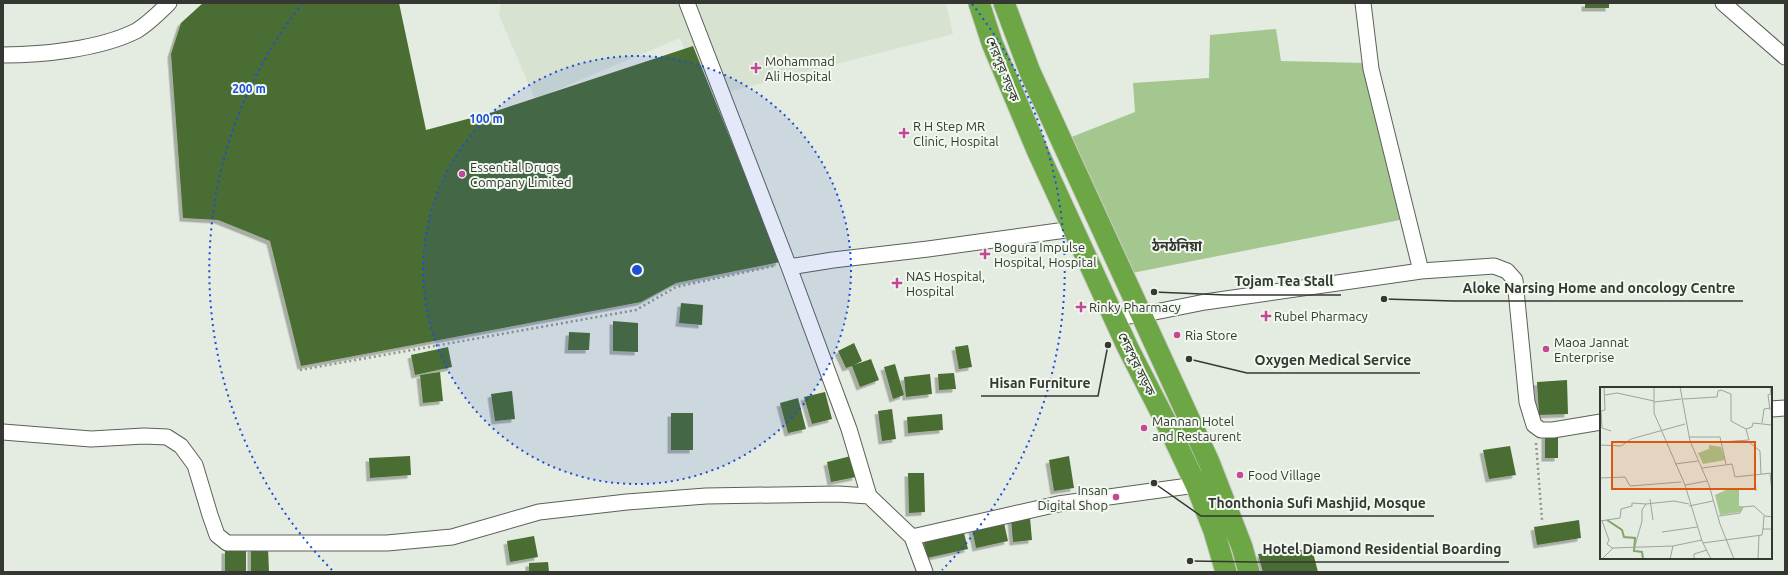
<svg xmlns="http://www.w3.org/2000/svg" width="1788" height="575" viewBox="0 0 1788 575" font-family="Ubuntu,'Noto Sans Bengali',sans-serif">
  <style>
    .built { fill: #d7e2d1 }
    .green { fill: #a4c78f }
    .building { fill: #496d30; filter: url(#shadow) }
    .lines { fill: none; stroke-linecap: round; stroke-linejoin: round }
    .minor-casing { stroke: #5b6158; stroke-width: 17 }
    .highway-casing { stroke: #cacbca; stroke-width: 23 }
    .path { stroke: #91958e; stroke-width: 2.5; stroke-dasharray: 2 3; stroke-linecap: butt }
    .minor { stroke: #fff; stroke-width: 15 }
    .highway { stroke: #6da644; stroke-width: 21 }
    .ring { fill: none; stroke: #1d4ed8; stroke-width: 2; stroke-dasharray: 2 4 }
    .poi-dot { fill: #c24797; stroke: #f1f8ed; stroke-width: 1.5 }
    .labels { text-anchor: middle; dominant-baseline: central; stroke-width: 4; stroke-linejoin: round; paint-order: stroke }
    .poi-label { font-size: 13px; fill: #353733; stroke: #f1f8ed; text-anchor: start }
    .street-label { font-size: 13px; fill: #353733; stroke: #f1f8ed }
    .neighbourhood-label { font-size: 14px; font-weight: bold; fill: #353733; stroke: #f1f8ed }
    .inset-river { fill: none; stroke: #81a768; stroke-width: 2 }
    .inset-road { fill: none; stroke: #9ea39b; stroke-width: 1 }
    .view { fill: #df570e; fill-opacity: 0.15; stroke: #df570e; stroke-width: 2 }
    .inset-edge { fill: none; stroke: #353733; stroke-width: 2 }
    .centre { fill: #1d4ed8; stroke: #f1f8ed; stroke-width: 2 }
    .ring-label { font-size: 12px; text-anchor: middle; font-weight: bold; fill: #1d4ed8; stroke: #f1f8ed; stroke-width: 4; stroke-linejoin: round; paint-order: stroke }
    .leader { fill: none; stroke: #353733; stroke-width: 1.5 }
    .callout-dot { fill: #353733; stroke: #f1f8ed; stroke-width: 1.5 }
    .callout-label { font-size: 14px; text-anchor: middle; font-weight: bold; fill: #353733; stroke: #f1f8ed; stroke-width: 4; stroke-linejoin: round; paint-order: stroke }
  </style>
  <defs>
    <filter id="shadow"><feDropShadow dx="-3.5" dy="3.5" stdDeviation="0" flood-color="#0004"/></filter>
  </defs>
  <rect width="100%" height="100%" fill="#e4ebe0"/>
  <!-- built -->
  <path class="built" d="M501,3H946L953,34L705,98L680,38L535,99L499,15Z"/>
  <!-- green -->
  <path class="green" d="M1276,29L1281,61L1366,63L1405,219L1132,273L1069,138L1135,112L1133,83L1209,78L1210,35Z"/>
  <!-- building -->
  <path class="building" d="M203,3H399L426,130L490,113L693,46L780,262L676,283L641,302L301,366L270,241L218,220L183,218L171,54L181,23Z
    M1585,3H1609V8H1585Z
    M681,303L703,305L702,325L679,323Z
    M613,321L638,323V352L613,351Z
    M569,332L590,333L589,350H568Z
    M854,343L862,361L854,365L871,359L879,380L860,387L852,366L846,368L838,351Z
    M968,345L972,367L959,369L955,347Z
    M448,347L452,367L415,375L411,355Z
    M895,364L904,395L893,399L884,367Z
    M440,372L443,401L423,403L420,375Z
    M954,373L956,389L939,390L938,374Z
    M930,374L932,394L906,397L904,377Z
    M1567,380L1568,414L1539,415L1537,382Z
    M512,391L515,419L495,421L491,394Z
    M825,392L832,419L812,424L804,397Z
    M798,398L806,429L788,433L780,403Z
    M892,409L896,439L882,441L878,411Z
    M671,413H693V450H671Z
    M942,414L943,430L908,433L907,417Z
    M1545,435H1558V458H1545Z
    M1510,446L1516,475L1489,479L1483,450Z
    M410,456L411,475L370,478L369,458Z
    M851,456L856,477L831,482L827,462Z
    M1069,456L1074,488L1054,491L1049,460Z
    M908,473H924L925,512L909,513Z
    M1030,518L1032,540L1013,542L1011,519Z
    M1579,520L1581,538L1537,545L1534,527Z
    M1004,523L1008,541L976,548L972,529Z
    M963,529L968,549L927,558L923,538Z
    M534,536L538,557L510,562L507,541Z
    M268,547L269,572H251V548Z
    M1312,549L1318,572H1263L1258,554Z
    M225,550H246V572H225Z
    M548,562L549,572H529V563Z"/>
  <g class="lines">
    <!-- minor casing -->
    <g class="minor-casing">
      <path id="minor" d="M687,3L789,267L849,429L869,496L912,537L925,572
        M1363,3L1371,69L1421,271
        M1723,3L1785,57
        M3,55C43,55 100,49 136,31C148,24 159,13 169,3
        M789,267L833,260L928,249L1073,229
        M1114,317L1140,315L1205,302L1421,271L1494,266L1507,271L1515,280L1527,402L1534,425L1541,430H1553L1601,422
        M1771,409L1785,408
        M3,432L91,439L144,436L167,437L181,446L195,465L210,515L217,535L227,543H387L452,537L539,512L627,502L706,496L838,494L869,496
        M912,537L1058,504L1196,485"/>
    </g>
    <!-- highway casing -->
    <g class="highway-casing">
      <path id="highway" d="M979,3L992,43L1037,150L1128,348L1171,432L1196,485L1214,531L1226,572
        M1004,3L1030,72L1209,462L1242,547L1249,572"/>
    </g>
    <!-- path -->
    <path class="path" d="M300,370L636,310L676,287L774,266
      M1536,443L1542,520"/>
    <!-- minor -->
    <use href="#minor" class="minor"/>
    <!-- highway -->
    <use href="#highway" class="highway"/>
  </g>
  <!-- distance rings -->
  <circle cx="637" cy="270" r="214" fill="#1d4ed8" fill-opacity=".12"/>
  <g class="ring">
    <circle cx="637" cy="270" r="214"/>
    <path d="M332 570A428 428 0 0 1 302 4M972 4A428 428 0 0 1 942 570"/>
  </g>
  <!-- markers -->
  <g class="poi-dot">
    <path d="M754 62h4v4h4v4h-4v4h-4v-4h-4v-4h4z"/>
    <path d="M902 127h4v4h4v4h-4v4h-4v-4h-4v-4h4z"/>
    <circle cx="462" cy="174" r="4"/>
    <path d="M983 248h4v4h4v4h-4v4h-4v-4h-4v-4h4z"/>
    <path d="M895 277h4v4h4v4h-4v4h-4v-4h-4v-4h4z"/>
    <path d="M1079 301h4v4h4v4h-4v4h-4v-4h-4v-4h4z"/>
    <path d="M1264 310h4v4h4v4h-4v4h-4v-4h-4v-4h4z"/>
    <circle cx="1177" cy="335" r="4"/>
    <circle cx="1546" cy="349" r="4"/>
    <circle cx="1144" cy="428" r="4"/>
    <circle cx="1240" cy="475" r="4"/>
    <circle cx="1116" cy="497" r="4"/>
  </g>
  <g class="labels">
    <!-- poi labels -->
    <g class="poi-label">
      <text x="765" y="61">Mohammad<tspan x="765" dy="15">Ali Hospital</tspan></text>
      <text x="913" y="126">R H Step MR<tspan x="913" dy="15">Clinic, Hospital</tspan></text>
      <text x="470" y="167">Essential Drugs<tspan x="470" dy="15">Company Limited</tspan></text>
      <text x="994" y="247">Bogura Impulse<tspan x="994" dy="15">Hospital, Hospital</tspan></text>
      <text x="906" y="276">NAS Hospital,<tspan x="906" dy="15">Hospital</tspan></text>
      <text x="1089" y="307">Rinky Pharmacy</text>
      <text x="1274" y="316">Rubel Pharmacy</text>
      <text x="1185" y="335">Ria Store</text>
      <text x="1554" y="342">Maoa Jannat<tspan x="1554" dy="15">Enterprise</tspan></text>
      <text x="1152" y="421">Mannan Hotel<tspan x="1152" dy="15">and Restaurent</tspan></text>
      <text x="1248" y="475">Food Village</text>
      <text x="1108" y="490" text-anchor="end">Insan<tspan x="1108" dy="15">Digital Shop</tspan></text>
    </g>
    <!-- street labels -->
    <g class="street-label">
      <text transform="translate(1003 69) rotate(68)">শেরপুর সড়ক</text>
      <text transform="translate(1137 364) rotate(64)">শেরপুর সড়ক</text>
    </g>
    <!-- neighbourhood labels -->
    <g class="neighbourhood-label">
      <text x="1177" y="246">ঠনঠনিয়া</text>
    </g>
  </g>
  <!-- overview -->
  <g transform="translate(1600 387)">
    <rect width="172" height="172" fill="#e4ebe0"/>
    <path d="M109,58L121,60L125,73L103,77L98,66L109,62ZM139,102V119H143L140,125L120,128L115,108L126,103Z" fill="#a4c78f"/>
    <path class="inset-river" d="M7,133L22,143L24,150L35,151L34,164L42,165L43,172"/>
    <path class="inset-road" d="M4,0L5,23L1,24L2,41L11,44M54,0V26L85,98L102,154L111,172M80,0L90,54L109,98L120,137L134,172M5,8L17,6L54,14M83,12L117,10L118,4L121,3L131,7V34L146,42L149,53L121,55M54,15L81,12M170,23L168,8L171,7L170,0M162,36L164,22L170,21M146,42L152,40L153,36L172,38M89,50H120L126,77M149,55L160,64L161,87M0,58L21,59L31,52L85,37M75,77L98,74M102,81L132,77L135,90L172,86M170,87L172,104M155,88L156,104M0,91L25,90L30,99L81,95M85,98L107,94M50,112L53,133M89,119L113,114M119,129L140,126L143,120L154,119L165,129L172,130M0,134L20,131L21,122L32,119V116L46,117M2,134L9,153L7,157L12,161L73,159L102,153M163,142L164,129M62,145L97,140M103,156L162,148L163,142H172M35,159L42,134V123L46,117L74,114L89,117M94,171V167L107,163M2,172L13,161M70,172L73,159M158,172L159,149"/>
    <path class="view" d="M12,55H155V102H12Z"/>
    <rect width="172" height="172" class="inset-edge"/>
  </g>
  <circle cx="637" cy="270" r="6" class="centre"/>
  <g class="ring-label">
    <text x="249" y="93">200 m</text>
    <text x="486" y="123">100 m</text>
  </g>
  <!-- callouts -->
  <path class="leader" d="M1154 292L1226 295H1341M1384 299L1454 301H1743M1189 359L1247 373H1420M1108 345L1098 396H981M1154 483L1201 516H1434M1190 561L1254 562H1509"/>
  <g class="callout-dot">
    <circle cx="1154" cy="292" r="4"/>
    <circle cx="1384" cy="299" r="4"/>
    <circle cx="1189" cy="359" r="4"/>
    <circle cx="1108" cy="345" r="4"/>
    <circle cx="1154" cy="483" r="4"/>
    <circle cx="1190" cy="561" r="4"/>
  </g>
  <g class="callout-label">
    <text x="1284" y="286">Tojam Tea Stall</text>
    <text x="1599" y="293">Aloke Narsing Home and oncology Centre</text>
    <text x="1333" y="365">Oxygen Medical Service</text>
    <text x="1040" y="388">Hisan Furniture</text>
    <text x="1317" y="508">Thonthonia Sufi Mashjid, Mosque</text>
    <text x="1382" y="554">Hotel Diamond Residential Boarding</text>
  </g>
  <!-- border -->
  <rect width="1788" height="575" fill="none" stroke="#353733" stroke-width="8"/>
</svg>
